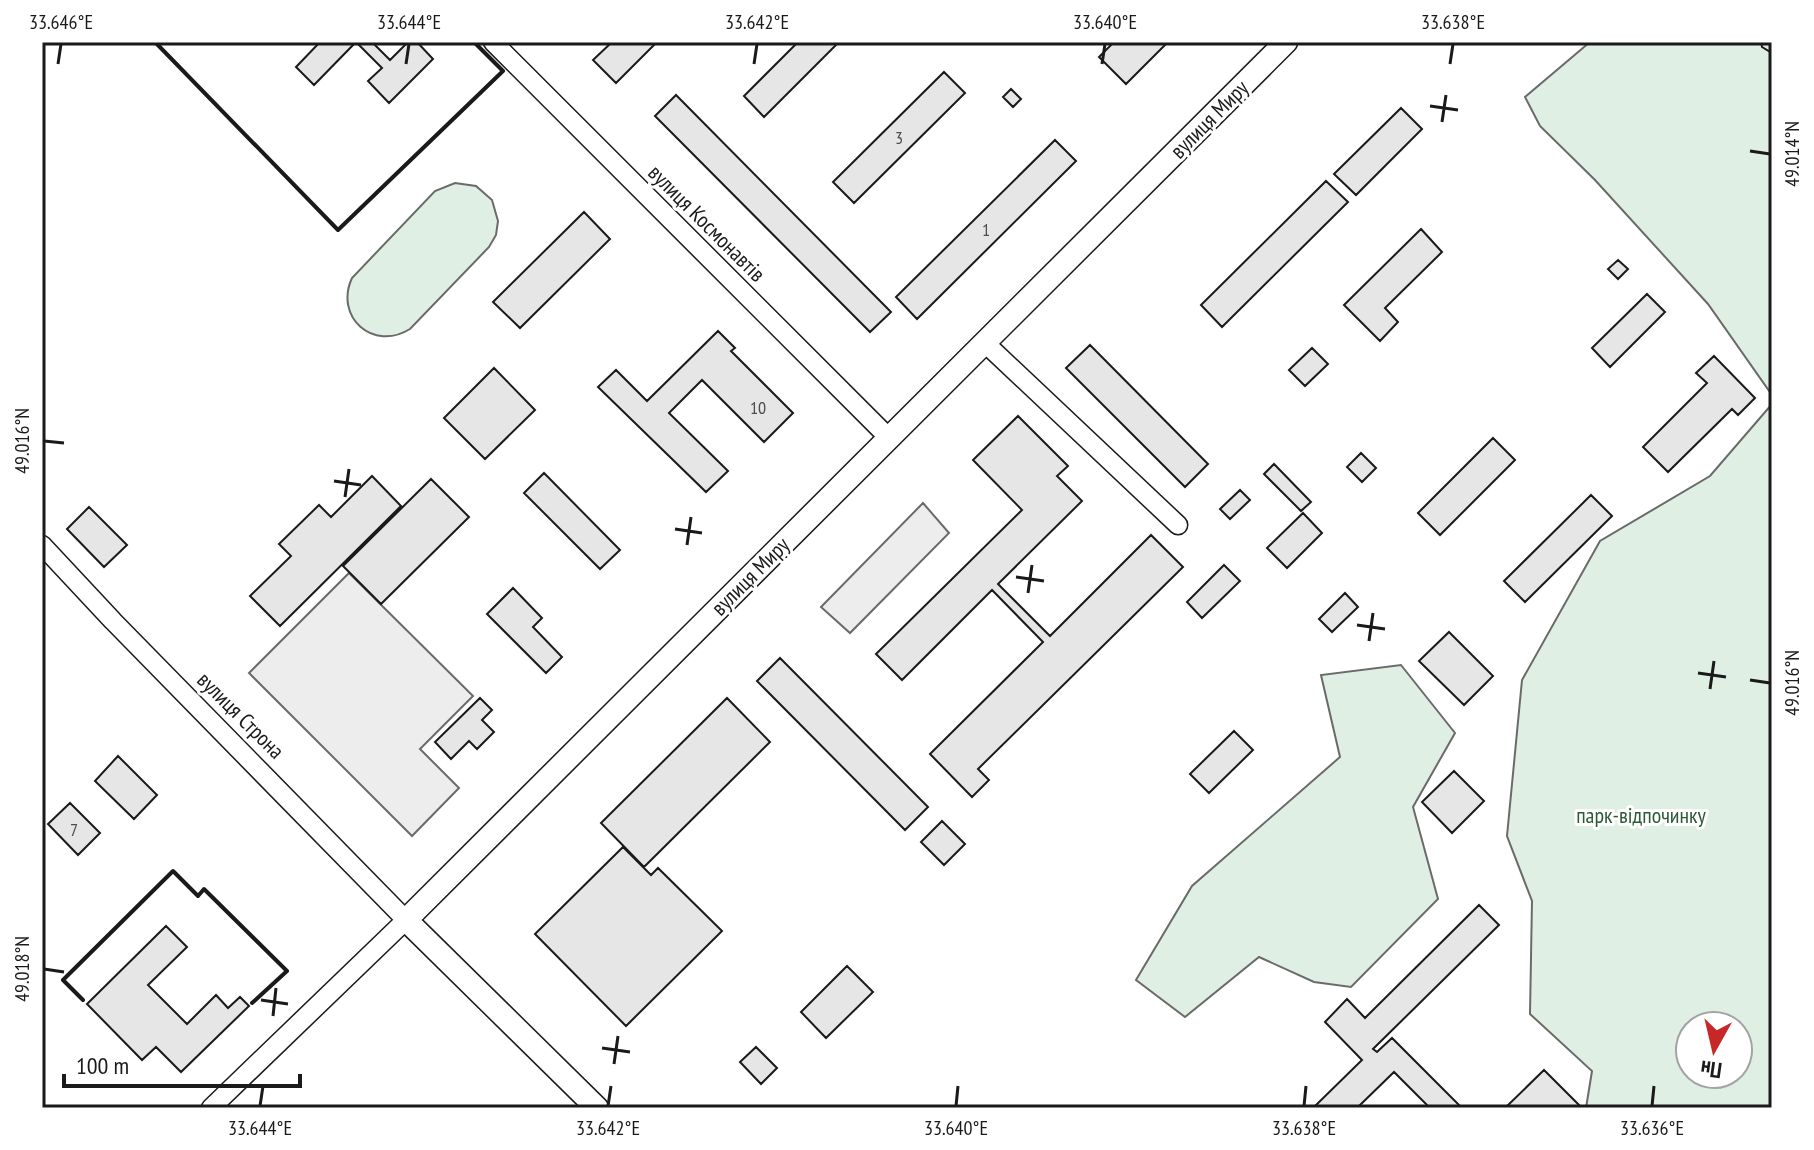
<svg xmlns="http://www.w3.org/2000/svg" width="1814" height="1150" viewBox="0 0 1814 1150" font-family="'PT Sans Narrow',sans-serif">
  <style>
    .green { fill: #e0efe3; stroke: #6a6a6a; stroke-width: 2; fill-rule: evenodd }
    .parking { fill: #ededed; stroke: #6a6a6a; stroke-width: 2 }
    .building { fill: #e6e6e6; stroke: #1a1a1a; stroke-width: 2 }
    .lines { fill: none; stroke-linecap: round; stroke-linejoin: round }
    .minor-casing { stroke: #1a1a1a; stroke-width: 21 }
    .major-casing { stroke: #1a1a1a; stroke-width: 25 }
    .minor { stroke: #fff; stroke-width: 18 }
    .major { stroke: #fff; stroke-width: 22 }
    .wall { stroke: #1a1a1a; stroke-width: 4 }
    .ticks { fill: none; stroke: #1a1a1a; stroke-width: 3 }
    .labels { text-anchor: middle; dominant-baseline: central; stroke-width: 6; stroke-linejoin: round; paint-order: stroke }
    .number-label { font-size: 18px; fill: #4d4d4d }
    .street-label { font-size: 22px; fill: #1a1a1a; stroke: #fff }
    .park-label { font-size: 22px; fill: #2b5a34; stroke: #fff }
    .neatline { fill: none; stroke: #1a1a1a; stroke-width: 3 }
    .ticks-label { font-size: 20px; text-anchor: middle; fill: #1a1a1a }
  </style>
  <rect width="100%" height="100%" fill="#fff"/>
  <!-- green -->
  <path class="green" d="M1590,42H1772V395L1708,304L1595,180L1540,126L1525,97Z
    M455,183L476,186L492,200L498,221L496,235L489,247L410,329C373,352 334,317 352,278L435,191Z
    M1772,404V1108H1586L1592,1071L1530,1014L1532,901L1507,836L1522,680L1600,541L1710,476ZM1690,1026H1738V1074H1690Z
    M1401,665L1455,733L1413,807L1438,899L1351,987L1314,982L1259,957L1185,1017L1136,980L1192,886L1340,757L1321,675Z"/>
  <!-- parking -->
  <path class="parking" d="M923,503L949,533L850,633L821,607Z
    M349,573L473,696L420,749L459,788L412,836L249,673Z"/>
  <!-- building -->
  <path class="building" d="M320,42H372L390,60L408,42H417L433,59L389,103L368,81L382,68L356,42L314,85L296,67Z
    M612,42H657L616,83L593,60Z
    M798,42H839L764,117L744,96Z
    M1114,42H1168L1126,84L1099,57Z
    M1761,42H1772V60L1770,52L1762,47Z
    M944,72L965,93L854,203L833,182Z
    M1011,89L1021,99L1013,107L1003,97Z
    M676,95L891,312L870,332L655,116Z
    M1401,108L1422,129L1356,195L1334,174Z
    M1055,140L1076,161L917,319L896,297Z
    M1326,181L1348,202L1222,327L1201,305Z
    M584,212L610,239L520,328L493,302Z
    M1421,229L1442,252L1385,308L1398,322L1380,341L1344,305Z
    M1618,260L1628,269L1618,279L1608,269Z
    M1647,294L1665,312L1610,367L1592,348Z
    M718,331L735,348L731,351L793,413L764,442L702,380L669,413L728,471L706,492L598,387L616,370L647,401Z
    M1090,345L1208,464L1185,487L1066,368Z
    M1312,348L1328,364L1305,386L1289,370Z
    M1714,356L1755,398L1738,415L1732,409L1668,472L1643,447L1707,383L1696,373Z
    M494,368L535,410L485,459L444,418Z
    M1018,416L1068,466L1057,476L1082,501L998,584L1050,636L1151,535L1183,567L978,769L989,780L972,797L930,754L1043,642L992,590L902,680L876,654L1022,510L973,460Z
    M1493,438L1515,460L1440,535L1418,513Z
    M1361,453L1376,468L1362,482L1347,467Z
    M1274,464L1311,502L1301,511L1264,474Z
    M544,473L620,550L600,569L524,493Z
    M372,476L401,506L280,626L250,596L291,556L279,544L319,505L331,517Z
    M431,479L469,517L381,604L343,566Z
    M1240,490L1250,500L1230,519L1220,509Z
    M1591,495L1612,516L1525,602L1504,581Z
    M89,507L127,545L104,567L67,529Z
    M1303,513L1322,533L1287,568L1267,548Z
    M1224,565L1240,581L1202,618L1187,602Z
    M513,588L542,618L533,627L562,657L546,673L487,614Z
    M1345,593L1358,607L1332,632L1319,619Z
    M1449,632L1493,676L1464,705L1419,661Z
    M780,658L928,807L905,830L757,681Z
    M480,698L492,710L482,720L494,732L477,749L469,741L451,759L435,742Z
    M727,698L770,742L644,867L601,823Z
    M1234,731L1253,750L1209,793L1190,774Z
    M118,756L157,795L134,819L95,781Z
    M1454,771L1484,801L1452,833L1422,802Z
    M70,803L100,833L78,855L48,824Z
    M942,821L965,844L944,865L921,842Z
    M623,847L651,875L658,868L722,931L626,1026L535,934Z
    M1479,905L1499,925L1373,1049L1377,1052L1392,1038L1462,1108H1430L1394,1072L1357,1108H1313L1362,1060L1325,1022L1347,999L1365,1018Z
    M166,926L187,947L148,985L187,1024L216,995L228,1008L240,997L249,1006L181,1072L156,1047L142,1060L87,1004Z
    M847,966L873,992L826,1038L801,1012Z
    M756,1047L777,1068L761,1084L740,1062Z
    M1544,1070L1579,1105L1577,1108H1505Z"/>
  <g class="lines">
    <!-- minor casing -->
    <g class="minor-casing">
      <path id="minor" d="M493,42L888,437
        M984,342L1178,525
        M42,545L113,621L406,920L211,1108"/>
    </g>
    <!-- major casing -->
    <g class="major-casing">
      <path id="major" d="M597,1108L406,920L1286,42"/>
    </g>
    <!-- minor -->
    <use href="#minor" class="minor"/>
    <!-- major -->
    <use href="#major" class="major"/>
    <!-- wall -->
    <path class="wall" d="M155,42L338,230L503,71L474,42
      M83,1000L63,980L173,871L198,896L204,889L287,971L252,1003"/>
  </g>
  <!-- ticks -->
  <path class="ticks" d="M58,64L61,44M406,64L409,44M754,64L757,44M1102,64L1105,44M1450,64L1453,44M1430,106L1458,110M1442,122L1446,95M1750,151L1770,154M44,441L64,443M334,481L361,485M345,497L349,469M675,529L702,533M687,545L691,517M1016,577L1044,581M1028,593L1032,565M1357,625L1385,629M1369,641L1373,613M1698,673L1726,677M1750,680L1770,683M1710,689L1714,661M44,969L64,972M261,1000L288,1004M273,1016L276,988M602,1048L630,1052M614,1064L618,1036M260,1106L263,1086M608,1106L611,1086M956,1106L958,1086M1304,1106L1306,1086M1652,1106L1654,1086"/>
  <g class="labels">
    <!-- number labels -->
    <g class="number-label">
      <text x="899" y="137">3</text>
      <text x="986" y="229">1</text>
      <text x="758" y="407">10</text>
      <text x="74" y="829">7</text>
    </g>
    <!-- street labels -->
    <g class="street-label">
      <text transform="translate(1209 119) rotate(-45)">вулиця Миру</text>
      <text transform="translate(707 223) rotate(45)">вулиця Космонавтів</text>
      <text transform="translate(750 576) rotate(-45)">вулиця Миру</text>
      <text transform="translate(241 715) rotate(45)">вулиця Строна</text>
    </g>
    <!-- park labels -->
    <g class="park-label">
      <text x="1641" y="815">парк-відпочинку</text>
    </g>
  </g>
  <!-- border -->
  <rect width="1814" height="1150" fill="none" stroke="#ffffff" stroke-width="88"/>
  <!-- north arrow -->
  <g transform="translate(1714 1050) rotate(188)"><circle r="38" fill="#ffffff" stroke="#a3a3a3" stroke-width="2"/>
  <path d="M0-6L14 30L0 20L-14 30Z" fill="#c62828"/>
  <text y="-12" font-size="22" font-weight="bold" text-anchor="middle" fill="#1a1a1a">Пн</text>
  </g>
  <!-- scale -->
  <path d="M64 1074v12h236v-12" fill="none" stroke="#1a1a1a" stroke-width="4"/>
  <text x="76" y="1074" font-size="24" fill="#1a1a1a" stroke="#ffffff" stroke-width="6" paint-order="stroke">100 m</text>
  <rect x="44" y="44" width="1726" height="1062" class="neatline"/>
  <g class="ticks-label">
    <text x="61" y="29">33.646°E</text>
    <text x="409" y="29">33.644°E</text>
    <text x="757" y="29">33.642°E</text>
    <text x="1105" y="29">33.640°E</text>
    <text x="1453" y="29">33.638°E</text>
    <text transform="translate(1792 154) rotate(-90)" y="7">49.014°N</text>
    <text transform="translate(22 441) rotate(-90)" y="7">49.016°N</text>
    <text transform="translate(1792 683) rotate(-90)" y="7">49.016°N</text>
    <text transform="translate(22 969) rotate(-90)" y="7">49.018°N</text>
    <text x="260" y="1135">33.644°E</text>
    <text x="608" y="1135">33.642°E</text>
    <text x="956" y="1135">33.640°E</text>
    <text x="1304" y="1135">33.638°E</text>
    <text x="1652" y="1135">33.636°E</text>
  </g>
</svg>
